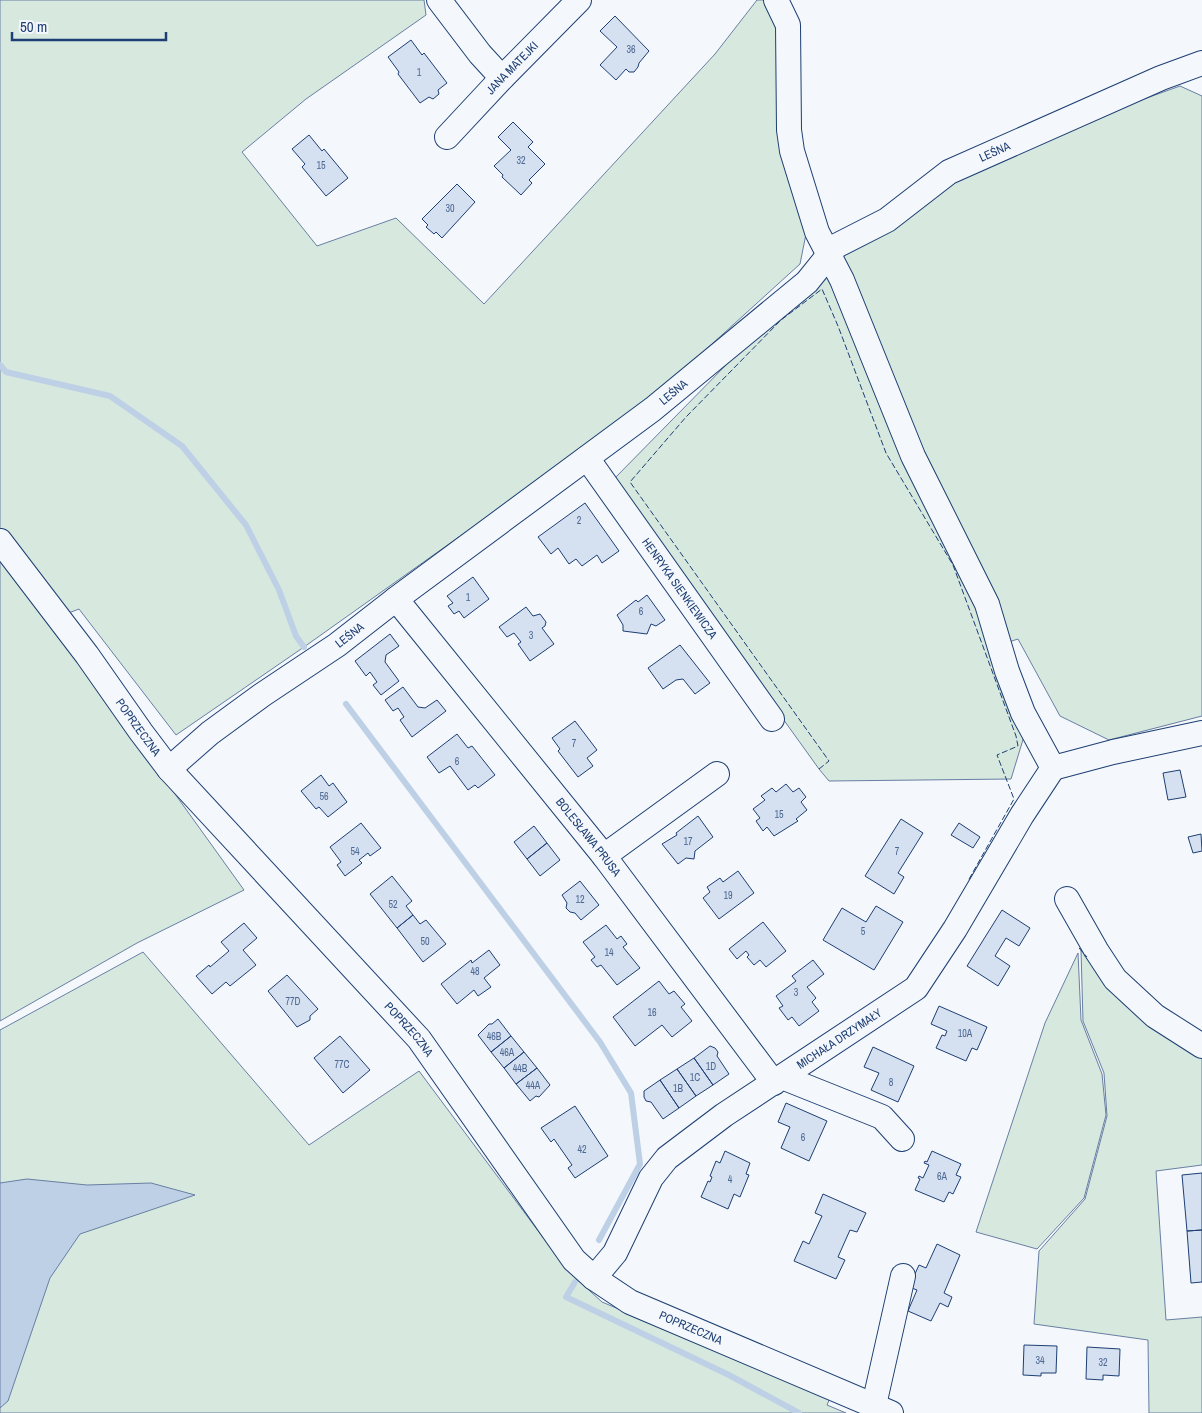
<svg xmlns="http://www.w3.org/2000/svg" width="1202" height="1413" viewBox="0 0 1202 1413" font-family="'Archivo Narrow',sans-serif">
  <style>
    .green { fill: #d7e8df; stroke: #687fa3 }
    .water { fill: #bed0e5; stroke: #687fa3 }
    .lines { fill: none; stroke-linecap: round; stroke-linejoin: round }
    .stream { stroke: #bed0e5; stroke-width: 6 }
    .building { fill: #d5e0f0; stroke: #1d3f73 }
    .minor-casing { stroke: #1d3f73; stroke-width: 26 }
    .minor { stroke: #f4f7fb; stroke-width: 24 }
    .fence { stroke: #1d3f73; stroke-width: 1; stroke-dasharray: 6 2.5; stroke-linecap: butt }
    .labels { text-anchor: middle; dominant-baseline: central; stroke-width: 4; stroke-linejoin: round; paint-order: stroke }
    .number-label { font-size: 10px; fill: #4b6792 }
    .street-label { font-size: 12px; fill: #1d3f73; stroke: #f4f7fb }
  </style>
  <rect width="100%" height="100%" fill="#f4f7fb"/>
  <!-- green -->
  <path class="green" d="M0,0H424L426,15L306,99L242,152L317,246L396,218L484,304L715,54L757,0H765L775,16L806,234L800,264L646,404L304,647L176,735L79,609L50,620L244,890L137,943L0,1021Z
    M1180,86L1202,96V716L1109,740L1060,716L1018,639L996,646L1025,733L1011,779L829,781L819,769L612,481L790,300L845,265L834,248L994,153Z
    M1081,950L1087,953L1202,1054V1165L1156,1171L1166,1320L1202,1317V1413H1149L1148,1340L1034,1324L1039,1251L1085,1199L1107,1116L1104,1073L1083,1021Z
    M143,952L309,1145L419,1071L568,1271L602,1302L830,1398L827,1405L846,1413H0V1030Z
    M1078,953L1081,1020L1102,1074L1106,1115L1084,1198L1037,1249L976,1232L1045,1023Z"/>
  <!-- water -->
  <path class="water" d="M27,1179L87,1185L151,1183L195,1195L80,1234L50,1278L8,1401L0,1408V1183Z"/>
  <g class="lines">
    <!-- stream -->
    <path class="stream" d="M0,365L6,372L110,396L182,446L246,525L279,590L296,636L304,647
      M346,704L600,1042L631,1093L640,1164L599,1240
      M575,1282L566,1297L729,1375L799,1413"/>
  </g>
  <!-- building -->
  <path class="building" d="M615,16L649,51L639,63L638,67L634,72H629L626,69L616,80L600,65L617,47L600,31Z
    M411,40L422,55L424,53L447,83L438,90L439,94L433,99L429,97L420,103L398,74L399,72L388,57Z
    M513,122L533,142L528,147L545,164L529,180L532,183L521,195L502,177L503,175L494,166L511,150L498,137Z
    M309,135L322,151L324,149L348,178L326,196L302,167L305,164L292,149Z
    M457,184L475,202L442,238L436,232L434,234L426,227L428,225L422,219Z
    M585,503L619,551L602,563L597,555L582,566L576,559L569,564L558,548L551,554L538,537Z
    M473,577L489,599L464,618L459,611L454,614L448,606L453,603L447,596Z
    M647,595L665,620L656,626L651,624L647,634L623,631V625L617,615L636,600L638,602Z
    M526,607L533,616L540,614L546,622L545,626L542,628L554,644L530,661L518,644L521,642L514,633L507,637L499,627Z
    M390,634L399,646L386,655L385,662L399,681L381,695L373,685L377,682L370,672L366,676L355,661Z
    M680,645L710,683L695,694L683,679L676,680L663,689L648,668Z
    M403,687L418,707L425,708L437,700L446,711L412,737L400,720L404,717L398,708L393,711L385,700Z
    M575,721L597,750L587,758L593,766L578,777L558,751L560,749L552,738Z
    M457,734L468,748L472,746L495,775L478,788L475,785L468,790L450,766L439,773L427,757Z
    M1180,770L1186,797L1168,800L1163,773Z
    M321,775L329,786L333,783L347,802L328,817L319,807L316,809L301,791Z
    M786,784L793,792L799,788L806,797L801,802L807,810L796,819L798,821L774,836L767,827L763,831L756,821L760,818L753,809L765,800L761,796L772,788L776,792Z
    M698,816L713,837L695,851L694,859L686,858L678,864L662,844L677,835L676,833Z
    M901,819L923,833L898,873L904,877L894,894L865,876Z
    M361,823L381,848L370,856L368,853L359,860L362,863L345,876L337,865L341,862L330,847Z
    M959,823L980,837L973,848L951,835Z
    M534,826L547,843L527,859L514,842Z
    M1201,834L1202,851L1193,853L1188,837Z
    M547,843L560,860L540,876L527,859Z
    M738,871L754,893L719,919L703,898L710,892L707,887L720,878L723,882Z
    M392,876L412,901L406,906L413,915L397,928L370,894Z
    M580,881L599,905L581,920L575,913L570,912L566,908L567,903L562,895Z
    M876,906L903,922L874,970L823,940L842,908L866,922Z
    M1002,910L1030,928L1019,946L1006,938L995,956L1010,966L998,986L967,966Z
    M413,915L420,924L426,920L446,944L423,962L397,928Z
    M763,922L786,951L766,967L760,960L754,965L747,957L749,955L746,951L737,959L729,949Z
    M244,923L257,938L243,950L256,965L230,986L226,982L212,994L196,976L209,965L210,967L229,951L221,942Z
    M606,925L617,939L621,936L627,944L623,947L640,968L617,985L601,965L597,967L591,960L595,957L583,942Z
    M489,950L500,965L484,978L491,987L478,996L474,990L457,1004L441,984L471,960L472,963Z
    M813,960L824,974L807,987L816,998L812,1002L819,1011L799,1026L792,1017L788,1020L779,1008L783,1006L776,996L796,981L792,976Z
    M287,975L318,1009L310,1016V1020L297,1027L268,991Z
    M659,981L669,994L674,991L685,1004L681,1007L692,1021L672,1037L662,1025L635,1046L613,1017Z
    M939,1006L987,1027L977,1050L972,1048L966,1061L936,1048L942,1035L945,1036L947,1031L931,1024Z
    M498,1019L511,1036L491,1052L478,1035L489,1024H492Z
    M340,1036L370,1070L343,1093L314,1058Z
    M511,1036L524,1052L504,1068L491,1052Z
    M710,1046L715,1048L718,1052L717,1056L729,1074L713,1085L694,1058Z
    M873,1047L914,1066L898,1102L871,1090L879,1073L864,1067Z
    M524,1052L537,1068L516,1084L504,1068Z
    M694,1058L713,1085L696,1096L677,1069Z
    M537,1068L550,1085L539,1097L536,1096L530,1101L516,1084Z
    M677,1069L696,1096L679,1108L660,1080Z
    M660,1080L679,1108L663,1119L651,1102L646,1101L644,1097V1091Z
    M786,1103L827,1121L809,1161L781,1148L790,1127L778,1122Z
    M575,1106L608,1156L575,1178L568,1168L572,1165L554,1139L551,1142L541,1128Z
    M725,1151L750,1163L746,1174L749,1175L740,1197L734,1194L728,1209L701,1197L708,1181L710,1182L712,1177L710,1176L716,1161L720,1163Z
    M932,1151L961,1164L956,1175L961,1177L953,1194L949,1192L944,1202L915,1190L920,1179L918,1178L919,1176L923,1178L929,1165L924,1163L925,1161L927,1162Z
    M1202,1173V1230L1187,1231L1182,1175Z
    M823,1194L866,1213L857,1232L850,1230L838,1257L845,1260L836,1279L794,1261L803,1241L809,1244L822,1216L815,1213Z
    M1202,1230V1282L1191,1283L1187,1231Z
    M937,1244L960,1255L944,1293L952,1297L948,1307L940,1303L931,1321L908,1311L917,1290L909,1287L919,1265L926,1268Z
    M1024,1345L1057,1346L1056,1373H1041V1376L1023,1375Z
    M1087,1347L1120,1349L1119,1376L1103,1375V1380L1086,1379Z"/>
  <g class="lines">
    <!-- minor casing -->
    <g class="minor-casing">
      <g id="minor">
        <path d="M439,0L480,54L502,78"/>
        <path d="M776,0L788,25L789,130L792,151L817,232L842,280L913,456L987,604L1007,671L1023,713L1053,768"/>
        <path id="s1" d="M447,137L502,78L579,0"/>
        <path id="s2" d="M587,458L772,719"/>
        <path id="s3" d="M0,541L87,655L141,732L169,769L419,1039L574,1260L594,1278L630,1302L891,1413"/>
        <path id="s4" d="M396,599L604,856L774,1083"/>
        <path d="M1053,768L1113,752L1202,733"/>
        <path id="s5" d="M169,769L210,733L262,695L337,645L396,599L653,409L807,282L836,246L887,220L949,172L1161,78L1202,63"/>
        <path d="M604,856L717,774"/>
        <path d="M1067,899L1096,950L1115,979L1155,1016L1202,1046"/>
        <path d="M782,1077L882,1117L902,1139"/>
        <path id="s6" d="M594,1278L615,1253L651,1178L667,1158L724,1115L916,988L955,929L1022,815L1053,768"/>
        <path d="M874,1405L903,1276"/>
      </g>
    </g>
    <!-- minor -->
    <use href="#minor" class="minor"/>
    <!-- fence -->
    <path class="fence" d="M819,769L829,761L630,482L686,417L781,320L822,289L838,326L886,453L953,565L1016,736L1018,746L997,755L1014,799L968,881
      M1079,948L1087,957"/>
  </g>
  <g class="labels">
    <!-- number labels -->
    <g class="number-label">
      <text x="631" y="49">36</text>
      <text x="419" y="72">1</text>
      <text x="521" y="160">32</text>
      <text x="321" y="165">15</text>
      <text x="450" y="208">30</text>
      <text x="579" y="520">2</text>
      <text x="468" y="597">1</text>
      <text x="641" y="611">6</text>
      <text x="531" y="635">3</text>
      <text x="574" y="743">7</text>
      <text x="457" y="761">6</text>
      <text x="324" y="796">56</text>
      <text x="779" y="814">15</text>
      <text x="688" y="841">17</text>
      <text x="355" y="851">54</text>
      <text x="897" y="851">7</text>
      <text x="728" y="895">19</text>
      <text x="580" y="899">12</text>
      <text x="393" y="904">52</text>
      <text x="863" y="931">5</text>
      <text x="425" y="941">50</text>
      <text x="609" y="952">14</text>
      <text x="475" y="971">48</text>
      <text x="796" y="992">3</text>
      <text x="293" y="1001">77D</text>
      <text x="652" y="1012">16</text>
      <text x="965" y="1033">10A</text>
      <text x="494" y="1036">46B</text>
      <text x="507" y="1052">46A</text>
      <text x="342" y="1064">77C</text>
      <text x="711" y="1066">1D</text>
      <text x="520" y="1068">44B</text>
      <text x="695" y="1077">1C</text>
      <text x="891" y="1082">8</text>
      <text x="533" y="1085">44A</text>
      <text x="678" y="1088">1B</text>
      <text x="803" y="1137">6</text>
      <text x="582" y="1149">42</text>
      <text x="942" y="1176">6A</text>
      <text x="730" y="1179">4</text>
      <text x="1040" y="1360">34</text>
      <text x="1103" y="1362">32</text>
    </g>
    <!-- street labels -->
    <g class="street-label">
      <text stroke="none"><textPath href="#s1" startOffset="95">JANA MATEJKI</textPath></text>
      <text stroke="none"><textPath href="#s5" startOffset="1035">LEŚNA</textPath></text>
      <text stroke="none"><textPath href="#s5" startOffset="630">LEŚNA</textPath></text>
      <text stroke="none"><textPath href="#s2" startOffset="160">HENRYKA SIENKIEWICZA</textPath></text>
      <text stroke="none"><textPath href="#s5" startOffset="225">LEŚNA</textPath></text>
      <text stroke="none"><textPath href="#s3" startOffset="232">POPRZECZNA</textPath></text>
      <text stroke="none"><textPath href="#s4" startOffset="306">BOLESŁAWA PRUSA</textPath></text>
      <text stroke="none"><textPath href="#s3" startOffset="638">POPRZECZNA</textPath></text>
      <text stroke="none"><textPath href="#s6" startOffset="351">MICHAŁA DRZYMAŁY</textPath></text>
      <text stroke="none"><textPath href="#s3" startOffset="1058">POPRZECZNA</textPath></text>
    </g>
  </g>
  <!-- scale -->
  <path d="M12 32v8h154v-8" fill="none" stroke="#1d3f73" stroke-width="2.5"/>
  <text x="20" y="32" font-size="15" fill="#1d3f73" stroke="#f4f7fb" stroke-width="4" paint-order="stroke">50 m</text>
</svg>
